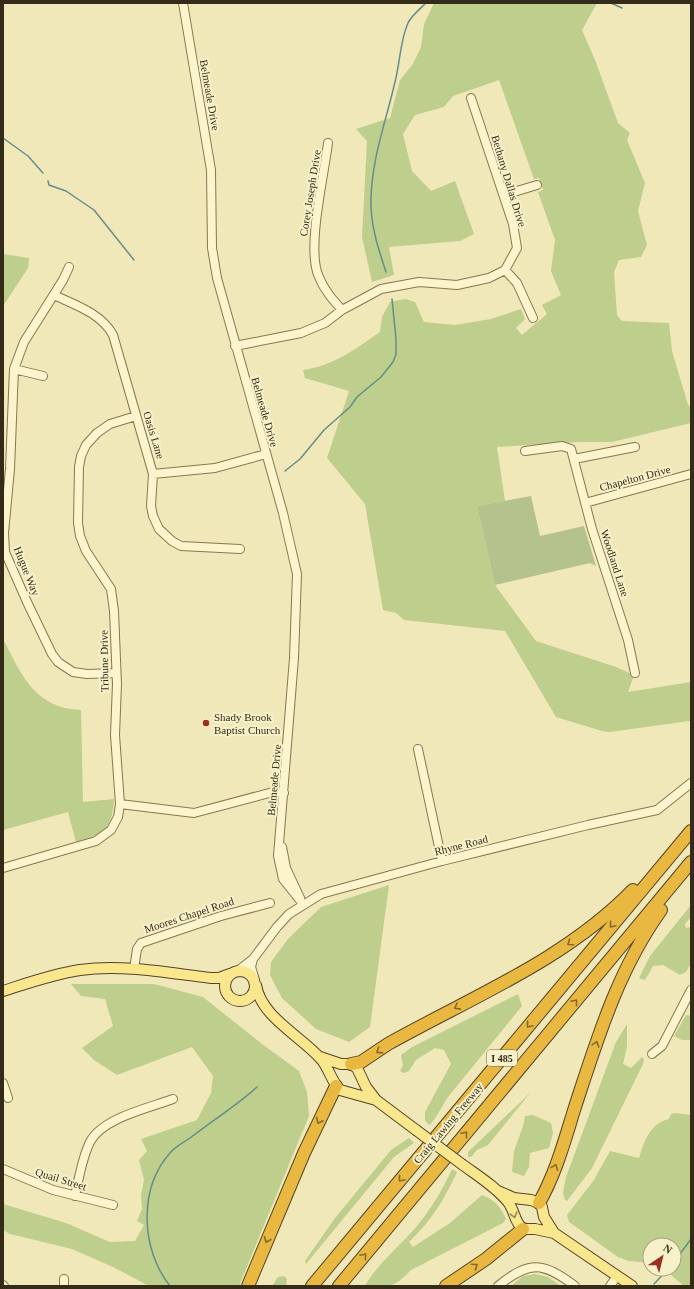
<svg xmlns="http://www.w3.org/2000/svg" width="694" height="1289" viewBox="0 0 694 1289" font-family="Georgia,serif">
  <style>
    .green { fill: #bdce8d }
    .cemetery { fill: #b4c28e }
    .lines { fill: none; stroke-linecap: round; stroke-linejoin: round }
    .stream { stroke: #668d8a; stroke-width: 1.5 }
    .minor-casing { stroke: #877753; stroke-width: 10 }
    .major-casing { stroke: #544328; stroke-width: 12 }
    .highway-casing { stroke: #544328; stroke-width: 14 }
    .minor { stroke: #fbf4cc; stroke-width: 8 }
    .major { stroke: #f8e78c; stroke-width: 10 }
    .highway { stroke: #e8b841; stroke-width: 12 }
    .major-bridge-casing { stroke: #544328; stroke-width: 12; stroke-linecap: butt }
    .major-bridge { stroke: #f8e78c; stroke-width: 10 }
    .oneway { stroke: #866a2b }
    .oneway2 { stroke: #968952 }
    .poi-dot { fill: #9a3120; stroke: #f7f1c9; stroke-width: 1.5 }
    .labels { text-anchor: middle; dominant-baseline: central; stroke-width: 4; stroke-linejoin: round; paint-order: stroke }
    .shield { fill: #f7f1c9; stroke: #6f664e; stroke-width: 1 }
    .shield-label { font-size: 10px; font-weight: bold; fill: #352b19 }
    .street-label { font-size: 11px; fill: #352b19; stroke: #f7f1c9 }
    .poi-label { font-size: 11px; fill: #352b19; stroke: #f7f1c9; text-anchor: start }
  </style>
  <rect width="100%" height="100%" fill="#f0e8b9"/>
  <!-- green -->
  <path class="green" d="M434,3H597L582,30L595,60L618,123L630,133L627,140L645,183L638,211L647,245L641,257L619,260L614,272L617,315L622,321L669,323L672,351L688,405L691,407V423L612,442H580L497,447L505,501L477,506L495,585L536,641L616,667L634,675L628,692L691,682V723L689,721L610,732L602,731L556,717L505,631L404,620L396,613L383,610L365,504L327,458L349,391L305,378L303,370C335,365 354,350 380,332L382,317L390,302L405,299L415,302L424,322L455,325L491,319L521,309L525,319L516,328L522,335L547,314L542,305L561,295L551,271L555,240L538,192L543,190L539,178L534,179L499,80L453,96L444,107L415,115L403,134L412,171L431,191L455,181L474,234L460,241L389,247L394,275L372,282L362,237L367,141L356,129L390,118L400,80L413,64L421,47L424,24Z
    M3,254L29,258L28,268L3,306Z
    M3,639C22,676 35,708 81,710L83,802L114,799C112,830 104,834 76,842L68,812L3,830Z
    M389,885L370,1027L349,1042L316,1029L282,998L270,975L271,962L288,939L321,907Z
    M691,905V917L685,924L686,928L691,927V963L686,972L680,975L663,965L653,966L645,980L639,978L650,956Z
    M71,984H154L203,997L262,1044L299,1071L307,1092L309,1116L239,1286H149L115,1268L72,1249L10,1234L3,1230V1204L66,1223L110,1242L135,1241L144,1225L137,1221L142,1209L141,1195L144,1180L139,1160L147,1151L141,1139L197,1120L211,1093L213,1076L192,1047L117,1075L94,1060L82,1048L113,1026L105,999L81,996Z
    M518,994L522,1006L448,1097C443,1104 435,1121 429,1125L425,1120V1112L451,1064L444,1050L435,1048L416,1060L409,1071L404,1073L400,1071L403,1065L401,1055L412,1047Z
    M686,1015L691,1016V1040H682L674,1036Z
    M627,1024V1047L623,1064L631,1068L642,1057L644,1059L643,1064L592,1168L567,1201L565,1200L563,1193L566,1177L616,1042Z
    M531,1092L488,1145L477,1150L471,1157H468V1152Z
    M675,1113L691,1115V1286H684L664,1269H674V1245H650V1263L629,1261L618,1257L569,1222L567,1215L594,1180L610,1151L639,1158C644,1142 650,1123 669,1119L671,1114Z
    M533,1115L551,1123L553,1133L549,1148L530,1153L529,1167L524,1176L512,1172L514,1151L523,1126L525,1116Z
    M409,1138L414,1143L394,1157L306,1264L305,1261L335,1218L391,1150Z
    M452,1169L457,1172C444,1200 431,1221 409,1242L413,1247L450,1223L482,1195C494,1199 501,1207 506,1219L503,1223L411,1270C393,1289 390,1286 365,1286C377,1264 401,1245 417,1226C431,1209 443,1189 452,1169Z
    M535,1274L548,1277L561,1286H511L523,1276Z
    M284,1276L287,1279L286,1286H272L278,1277Z"/>
  <!-- cemetery -->
  <path class="cemetery" d="M531,496L540,536L584,526L596,566L590,563L495,585L477,506Z"/>
  <g class="lines">
    <!-- stream -->
    <path class="stream" d="M611,3L622,8
      M3,138L28,156L43,173
      M48,181L49,185L66,191L94,210L134,260
      M386,272C378,248 370,224 371,198C372,158 386,121 395,82C400,63 400,41 408,23C411,16 421,8 426,3
      M285,471L300,459L324,430L350,407L357,397L381,377L393,362L396,354V339L392,299
      M674,1262L691,1239
      M654,1284L668,1269
      M170,1286C141,1250 138,1189 170,1153C175,1147 183,1143 190,1138C212,1121 237,1105 257,1087"/>
    <!-- minor casing -->
    <g class="minor-casing">
      <path id="minor" d="M183,3L211,170L212,248L217,278L283,513L297,574L294,658L278,856L283,879L303,904
        M328,143C324,176 306,250 319,277C324,290 333,300 342,310
        M504,195L537,185
        M69,267L63,280L24,342L14,369L10,469L4,533L5,552L27,602L52,654L58,662L73,672L87,674L115,673
        M505,270L517,283L533,318
        M54,295C75,305 101,313 113,335L153,474L151,506L153,516L159,529L172,541L181,546L240,549
        M235,346L301,333L325,323L342,310L381,289L419,282L457,285L489,278L505,270L517,248L513,224L471,98
        M14,369L43,376
        M525,451L562,446L571,449L592,529L628,640L635,673
        M574,459L635,447
        M153,474L215,468L266,454
        M585,503L691,474
        M418,749L442,861
        M120,804L194,813L273,792L284,793
        M282,847L286,868L300,898
        M3,868L96,841L111,830L118,817L120,804L115,735L117,684L114,611L111,589L86,551L80,536L78,523L79,467L81,456L86,445L97,433L110,424L136,416
        M253,959L251,967L255,980
        M134,969L137,949L141,943L221,916L270,903
        M239,970L253,959L277,927L289,914L321,894L442,861L588,825L657,810L691,783
        M652,1054L662,1046L691,990
        M3,1083L8,1098
        M3,1169L53,1190L113,1205
        M75,1196C79,1178 82,1158 90,1142C102,1118 149,1108 173,1099
        M3,1285L4,1286
        M64,1286V1279
        M498,1286C530,1260 543,1262 575,1286
        M610,1286L617,1276"/>
    </g>
    <!-- major casing -->
    <g class="major-casing">
      <path id="major" d="M225 986a15 15 0 1 1 30 0a15 15 0 1 1-30 0Z
        M256,985C261,1017 301,1036 321,1059C329,1068 331,1081 340,1090L376,1100
        M3,991C28,983 53,974 80,970C123,964 168,973 211,978H219L230,974
        M320,1057L341,1064H351L357,1068L366,1087L376,1100L416,1130
        M463,1165C478,1176 496,1187 508,1202C515,1211 514,1222 523,1229H535L554,1233
        M498,1191L514,1198L531,1200L539,1203L542,1207L544,1217L554,1233L632,1286"/>
    </g>
    <!-- highway casing -->
    <g class="highway-casing">
      <path id="highway" d="M351,1064L361,1062L388,1044C472,997 565,960 633,890
        M539,1203C556,1173 565,1139 575,1107C598,1037 618,970 661,910
        M248,1286L304,1153L336,1086
        M312,1286L691,831
        M339,1286L691,862
        M446,1286L486,1259L523,1229"/>
    </g>
    <!-- minor -->
    <use href="#minor" class="minor"/>
    <!-- major -->
    <use href="#major" class="major"/>
    <!-- highway -->
    <use href="#highway" class="highway"/>
    <!-- major-bridge casing -->
    <g class="major-bridge-casing">
      <path id="major-bridge" d="M416,1130L463,1165"/>
    </g>
    <!-- major-bridge -->
    <use href="#major-bridge" class="major-bridge"/>
  </g>
  <!-- one-way arrows -->
  <defs><path id="oneway-chevron" d="M-2-3.5L2.5 0L-2 3.5" fill="none" stroke-width="1.6" stroke-linecap="round" stroke-linejoin="round"/></defs>
  <g class="oneway">
    <use href="#oneway-chevron" transform="translate(612 925) rotate(130)"/>
    <use href="#oneway-chevron" transform="translate(570 943) rotate(145)"/>
    <use href="#oneway-chevron" transform="translate(575 1002) rotate(-50)"/>
    <use href="#oneway-chevron" transform="translate(457 1007) rotate(152)"/>
    <use href="#oneway-chevron" transform="translate(529 1025) rotate(130)"/>
    <use href="#oneway-chevron" transform="translate(596 1044) rotate(-72)"/>
    <use href="#oneway-chevron" transform="translate(379 1051) rotate(147)"/>
    <use href="#oneway-chevron" transform="translate(319 1121) rotate(117)"/>
    <use href="#oneway-chevron" transform="translate(465 1134) rotate(-50)"/>
    <use href="#oneway-chevron" transform="translate(555 1167) rotate(-69)"/>
    <use href="#oneway-chevron" transform="translate(401 1179) rotate(130)"/>
    <use href="#oneway-chevron" transform="translate(267 1240) rotate(113)"/>
    <use href="#oneway-chevron" transform="translate(364 1256) rotate(-50)"/>
    <use href="#oneway-chevron" transform="translate(475 1266) rotate(-35)"/>
  </g>
  <use class="oneway2" href="#oneway-chevron" transform="translate(514 1215) rotate(74)"/>
  <!-- markers -->
  <circle class="poi-dot" cx="206" cy="723" r="4"/>
  <g class="labels">
    <!-- shield labels -->
    <rect class="shield" x="487" y="1050" width="30" height="16" rx="3"/>
    <g class="shield-label">
      <text x="502" y="1058">I 485</text>
    </g>
    <!-- street labels -->
    <g class="street-label">
      <text transform="translate(210 95) rotate(80)">Belmeade Drive</text>
      <text transform="translate(509 181) rotate(73)">Bethany Dallas Drive</text>
      <text transform="translate(310 193) rotate(-81)">Corey Joseph Drive</text>
      <text transform="translate(265 412) rotate(74)">Belmeade Drive</text>
      <text transform="translate(154 435) rotate(73)">Oasis Lane</text>
      <text transform="translate(635 478) rotate(-15)">Chapelton Drive</text>
      <text transform="translate(615 563) rotate(72)">Woodland Lane</text>
      <text transform="translate(27 571) rotate(68)">Hugue Way</text>
      <text transform="translate(104 661) rotate(-91)">Tribune Drive</text>
      <text transform="translate(274 780) rotate(-85)">Belmeade Drive</text>
      <text transform="translate(461 845) rotate(-14)">Rhyne Road</text>
      <text transform="translate(189 915) rotate(-18)">Moores Chapel Road</text>
      <text transform="translate(448 1123) rotate(-50)">Craig Lawing Freeway</text>
      <text transform="translate(61 1179) rotate(17)">Quail Street</text>
    </g>
    <!-- poi labels -->
    <g class="poi-label">
      <text x="214" y="717">Shady Brook<tspan x="214" dy="13">Baptist Church</tspan></text>
    </g>
  </g>
  <!-- border -->
  <rect width="694" height="1289" fill="none" stroke="#352b19" stroke-width="8"/>
  <!-- north arrow -->
  <g transform="translate(662 1257) rotate(35)"><circle r="19" fill="#f7f1c9" stroke="#a9a283"/>
  <path d="M0-3L7 15L0 10L-7 15Z" fill="#9a3120"/>
  <text y="-6" font-size="11" font-weight="bold" text-anchor="middle" fill="#352b19">N</text>
  </g>
</svg>
